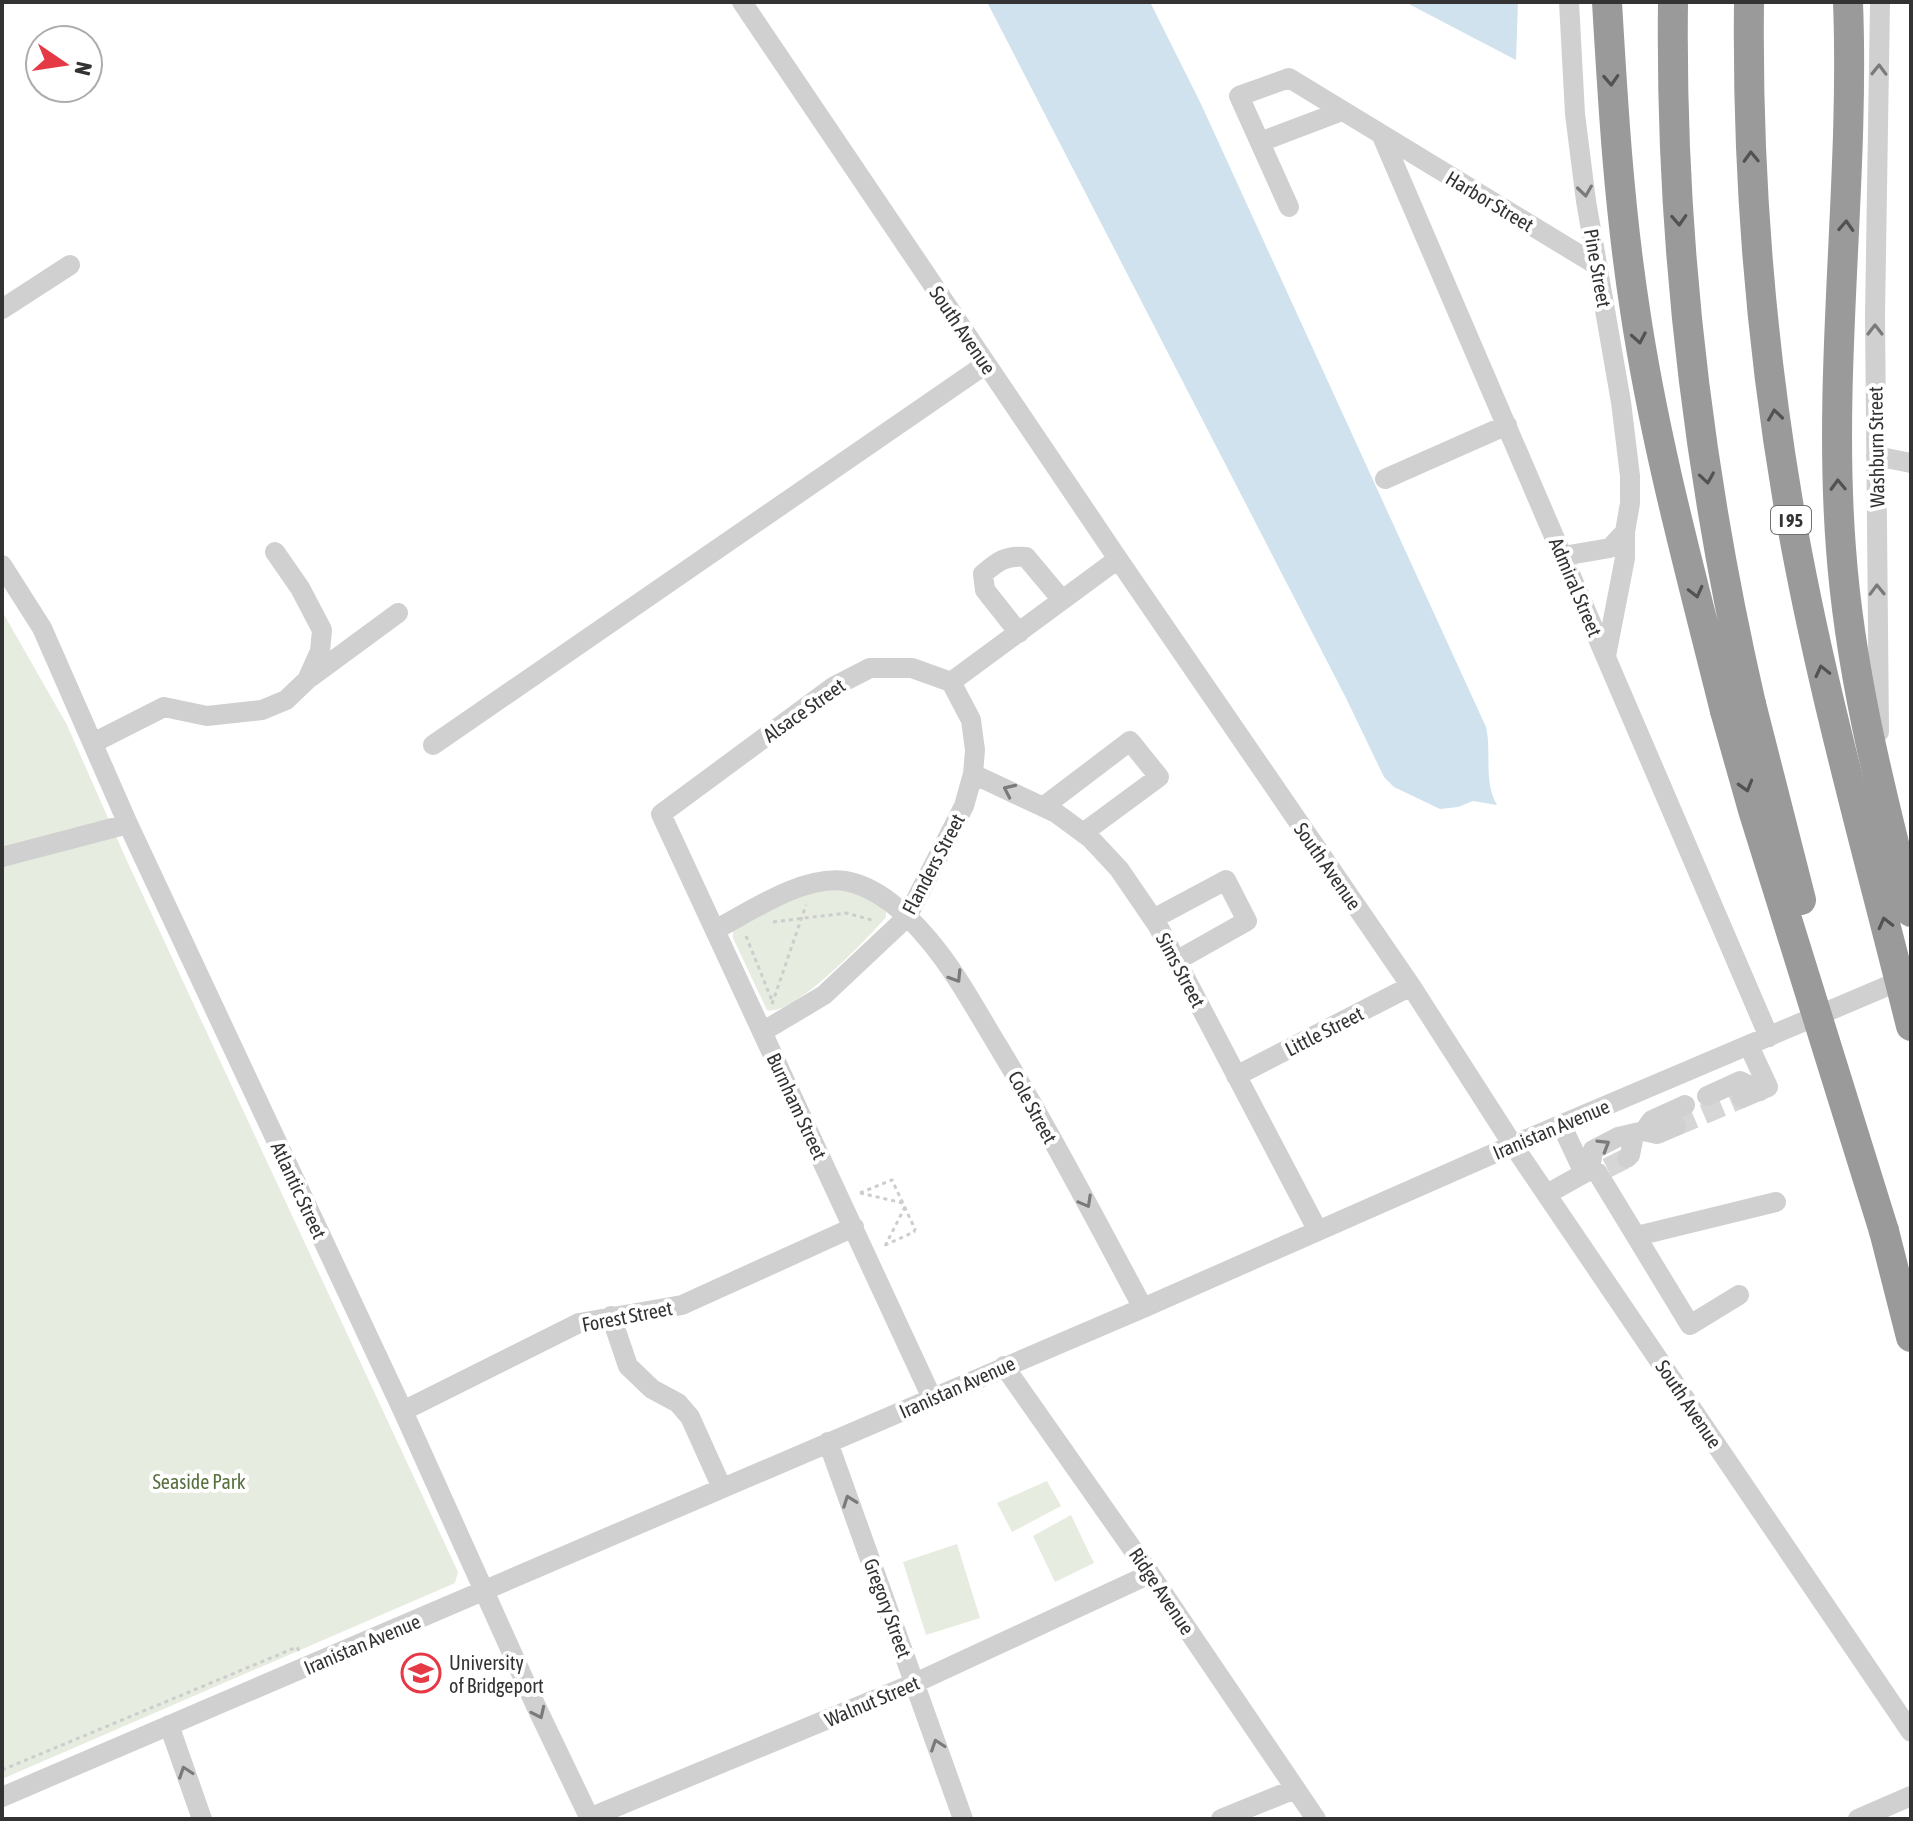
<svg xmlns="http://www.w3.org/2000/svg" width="1913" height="1821" viewBox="0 0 1913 1821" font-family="'Asap Condensed',sans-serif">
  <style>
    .green { fill: #e6ecdf }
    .water { fill: #cfe2ee }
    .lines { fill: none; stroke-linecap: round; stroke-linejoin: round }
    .minor-tunnel { stroke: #d6d6d6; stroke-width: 20; stroke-dasharray: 20 10; stroke-linecap: butt }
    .path { stroke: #cdcdcd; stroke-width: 3; stroke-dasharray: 4 4; stroke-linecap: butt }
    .minor { stroke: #d0d0d0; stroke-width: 20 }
    .highway { stroke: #9a9a9a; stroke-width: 30 }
    .highway-bridge { stroke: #9a9a9a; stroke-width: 30 }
    .oneway { stroke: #7a7a7a }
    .oneway2 { stroke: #525252 }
    .labels { text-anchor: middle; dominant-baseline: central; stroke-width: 8; stroke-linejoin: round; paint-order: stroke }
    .shield { fill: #fff; stroke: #707070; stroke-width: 2 }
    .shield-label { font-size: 18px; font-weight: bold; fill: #333 }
    .street-label { font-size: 20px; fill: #333; stroke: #fff }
    .park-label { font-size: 20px; fill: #56703f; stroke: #fff }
    .poi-label { font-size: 20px; fill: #333; stroke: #fff; text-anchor: start }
  </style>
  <rect width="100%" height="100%" fill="#fff"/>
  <!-- green -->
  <path class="green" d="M2,611L67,725L127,861L458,1572L455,1583L2,1779Z
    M849,888L882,906L886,912V917C869,937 792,1018 767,1010L733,938V928L816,889Z
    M1047,1481L1061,1506L1012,1532L997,1503Z
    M1071,1515L1094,1563L1055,1582L1033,1536Z
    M957,1544L980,1618L926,1635L903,1562Z"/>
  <!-- water -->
  <path class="water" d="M987,2H1150L1201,104L1486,727C1492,754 1483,780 1497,805L1473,801L1458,807L1440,809L1394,787L1384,777L1346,698Z
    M1405,2H1518L1516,60Z"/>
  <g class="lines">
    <!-- minor-tunnel -->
    <path class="minor-tunnel" d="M1676,1126L1742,1098
      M1607,1168L1627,1158"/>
    <!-- path -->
    <path class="path" d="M773,922L846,913L872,920
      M746,936L773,1003
      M772,1004L806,905
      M860,1193L892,1180L915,1229L914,1232L883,1246
      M860,1193L903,1203
      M885,1246L905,1207
      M2,1770L297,1647L299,1651"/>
    <!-- minor -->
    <path class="minor" d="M742,2L1118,559L1411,986L1513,1145L1911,1732
      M1569,2L1575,114L1586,201L1621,402L1630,476V503L1625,532V558L1606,656
      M1382,136L1769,1037
      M1260,142L1342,111
      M1289,207L1239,96L1289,78L1598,266
      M2,309L70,265
      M1876,456L1911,463
      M1385,479L1507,425
      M1563,556L1610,548L1625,532
      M2,565L42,628L128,824L403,1411L535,1704L590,1819
      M1019,633L985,590L983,574C998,561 1006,555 1026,557L1062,600
      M311,677L398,613
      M951,682L1118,559
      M1879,732L1875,316L1880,2
      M93,743L164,707L207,716L262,710L286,700L307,680L320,651L322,630L300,588L275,552
      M433,745L986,364
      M973,774L1056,813L1090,838L1119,869L1158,926L1318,1231
      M1043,807L1130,741L1159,777L1083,833
      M2,857L128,824
      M1153,919L1226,880L1247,921L1176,961
      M715,930C751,911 803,875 845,881C877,886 908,915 928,939C956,972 976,1010 998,1046C1050,1132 1096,1220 1143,1308
      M762,1032L824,995L907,917L964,806L973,774L975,750L971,720L951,682
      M1236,1076L1411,986
      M1707,1096L1740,1081L1760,1091
      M1742,1098L1768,1087L1749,1046
      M1561,1124L1584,1173
      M1644,1131L1657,1134L1676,1126
      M1627,1158L1630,1155L1634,1135
      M1590,1170L1593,1150L1618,1137L1644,1131L1652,1120L1685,1105
      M1547,1194L1590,1170L1597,1172L1690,1325L1739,1295
      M1637,1236L1776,1202
      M611,1316L628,1366L652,1389L678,1403L690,1417L722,1488
      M1004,1366L1150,1574L1316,1819
      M932,1398L661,814L833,687L870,668H912L951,682
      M403,1411L579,1323L682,1305L854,1227
      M828,1442L963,1819
      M169,1725L202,1819
      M2,1797L1143,1308L1513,1145L1911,976
      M589,1818L915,1683L1150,1574
      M1221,1819L1295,1789
      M1858,1819L1911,1796"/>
    <!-- highway -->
    <path class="highway" d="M1607,2C1613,105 1619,207 1635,310C1655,445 1692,578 1725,711
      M1673,2C1670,239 1698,474 1751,704
      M1848,2C1855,184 1827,367 1841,549C1850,673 1881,792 1911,912
      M1884,1231L1911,1337"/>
    <!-- highway-bridge -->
    <path class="highway-bridge" d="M1749,2C1747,169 1760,337 1788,502C1818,679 1868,852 1911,1026
      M1751,704L1801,900
      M1725,711L1753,810L1884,1231"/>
  </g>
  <!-- one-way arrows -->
  <defs><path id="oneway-chevron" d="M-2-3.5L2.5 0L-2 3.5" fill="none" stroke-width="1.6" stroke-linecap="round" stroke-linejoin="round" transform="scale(2)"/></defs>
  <g class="oneway">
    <use href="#oneway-chevron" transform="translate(1879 70) rotate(-89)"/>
    <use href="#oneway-chevron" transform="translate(1585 191) rotate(82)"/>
    <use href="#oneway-chevron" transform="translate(1875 330) rotate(-90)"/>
    <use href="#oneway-chevron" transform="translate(1877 590) rotate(-91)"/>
    <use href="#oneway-chevron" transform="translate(1009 790) rotate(-155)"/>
    <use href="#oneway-chevron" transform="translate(956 977) rotate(58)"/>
    <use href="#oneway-chevron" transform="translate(1604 1145) rotate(-31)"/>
    <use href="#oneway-chevron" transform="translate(1086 1202) rotate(61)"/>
    <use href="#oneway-chevron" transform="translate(849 1501) rotate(-110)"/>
    <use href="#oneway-chevron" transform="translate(539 1713) rotate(65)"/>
    <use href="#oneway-chevron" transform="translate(937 1745) rotate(-109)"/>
    <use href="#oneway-chevron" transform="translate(185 1772) rotate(-109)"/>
  </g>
  <g class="oneway2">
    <use href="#oneway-chevron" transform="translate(1611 80) rotate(87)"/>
    <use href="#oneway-chevron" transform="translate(1751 157) rotate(-92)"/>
    <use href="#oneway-chevron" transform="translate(1679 220) rotate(87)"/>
    <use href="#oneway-chevron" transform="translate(1846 226) rotate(-87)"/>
    <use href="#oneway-chevron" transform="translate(1639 338) rotate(80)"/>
    <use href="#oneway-chevron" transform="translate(1775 415) rotate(-98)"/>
    <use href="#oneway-chevron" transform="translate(1707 478) rotate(81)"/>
    <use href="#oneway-chevron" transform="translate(1838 485) rotate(-92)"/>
    <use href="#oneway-chevron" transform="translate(1696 592) rotate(76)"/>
    <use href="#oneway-chevron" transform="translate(1822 671) rotate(-103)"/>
    <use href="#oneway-chevron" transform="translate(1746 786) rotate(74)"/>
    <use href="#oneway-chevron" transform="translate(1885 923) rotate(-104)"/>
  </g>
  <!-- icons -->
  <defs>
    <g id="university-ring" transform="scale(2)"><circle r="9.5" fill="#fff" stroke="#e63946" stroke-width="1.5"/><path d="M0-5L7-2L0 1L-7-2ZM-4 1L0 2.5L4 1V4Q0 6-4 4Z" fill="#e63946"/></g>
  </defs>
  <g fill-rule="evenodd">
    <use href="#university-ring" x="421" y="1673"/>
  </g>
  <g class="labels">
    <!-- shield labels -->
    <rect class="shield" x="1771" y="506" width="40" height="28" rx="6"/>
    <g class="shield-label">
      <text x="1791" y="520">I 95</text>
    </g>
    <!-- street labels -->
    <g class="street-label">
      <text transform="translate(1490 201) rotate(31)">Harbor Street</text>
      <text transform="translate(1598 268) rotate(80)">Pine Street</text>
      <text transform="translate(963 330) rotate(56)">South Avenue</text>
      <text transform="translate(1876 447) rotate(-91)">Washburn Street</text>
      <text transform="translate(1576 587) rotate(67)">Admiral Street</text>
      <text transform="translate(804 710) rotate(-35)">Alsace Street</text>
      <text transform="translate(933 864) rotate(-62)">Flanders Street</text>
      <text transform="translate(1328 866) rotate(55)">South Avenue</text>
      <text transform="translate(1181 970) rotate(62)">Sims Street</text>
      <text transform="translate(1324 1031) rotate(-27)">Little Street</text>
      <text transform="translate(797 1106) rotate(65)">Burnham Street</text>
      <text transform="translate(1033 1107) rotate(61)">Cole Street</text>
      <text transform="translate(1551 1129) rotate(-23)">Iranistan Avenue</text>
      <text transform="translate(299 1190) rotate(65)">Atlantic Street</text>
      <text transform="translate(627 1316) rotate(-11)">Forest Street</text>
      <text transform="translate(957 1387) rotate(-24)">Iranistan Avenue</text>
      <text transform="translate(1689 1404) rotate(56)">South Avenue</text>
      <text transform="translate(1162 1591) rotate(56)">Ridge Avenue</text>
      <text transform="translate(888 1608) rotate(70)">Gregory Street</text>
      <text transform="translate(362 1644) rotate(-23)">Iranistan Avenue</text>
      <text transform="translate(872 1701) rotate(-23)">Walnut Street</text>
    </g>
    <!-- park labels -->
    <g class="park-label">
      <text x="199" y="1481">Seaside Park</text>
    </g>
    <!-- poi labels -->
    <g class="poi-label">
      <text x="449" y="1662">University<tspan x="449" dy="23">of Bridgeport</tspan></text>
    </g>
  </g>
  <!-- border -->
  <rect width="1913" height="1821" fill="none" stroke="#333333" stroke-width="8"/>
  <!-- north arrow -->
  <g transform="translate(64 64) rotate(103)"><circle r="38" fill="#ffffff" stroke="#adadad" stroke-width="2"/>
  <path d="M0-6L14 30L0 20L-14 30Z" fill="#e63946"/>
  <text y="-12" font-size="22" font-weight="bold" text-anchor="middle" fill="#333333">N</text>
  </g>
</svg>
